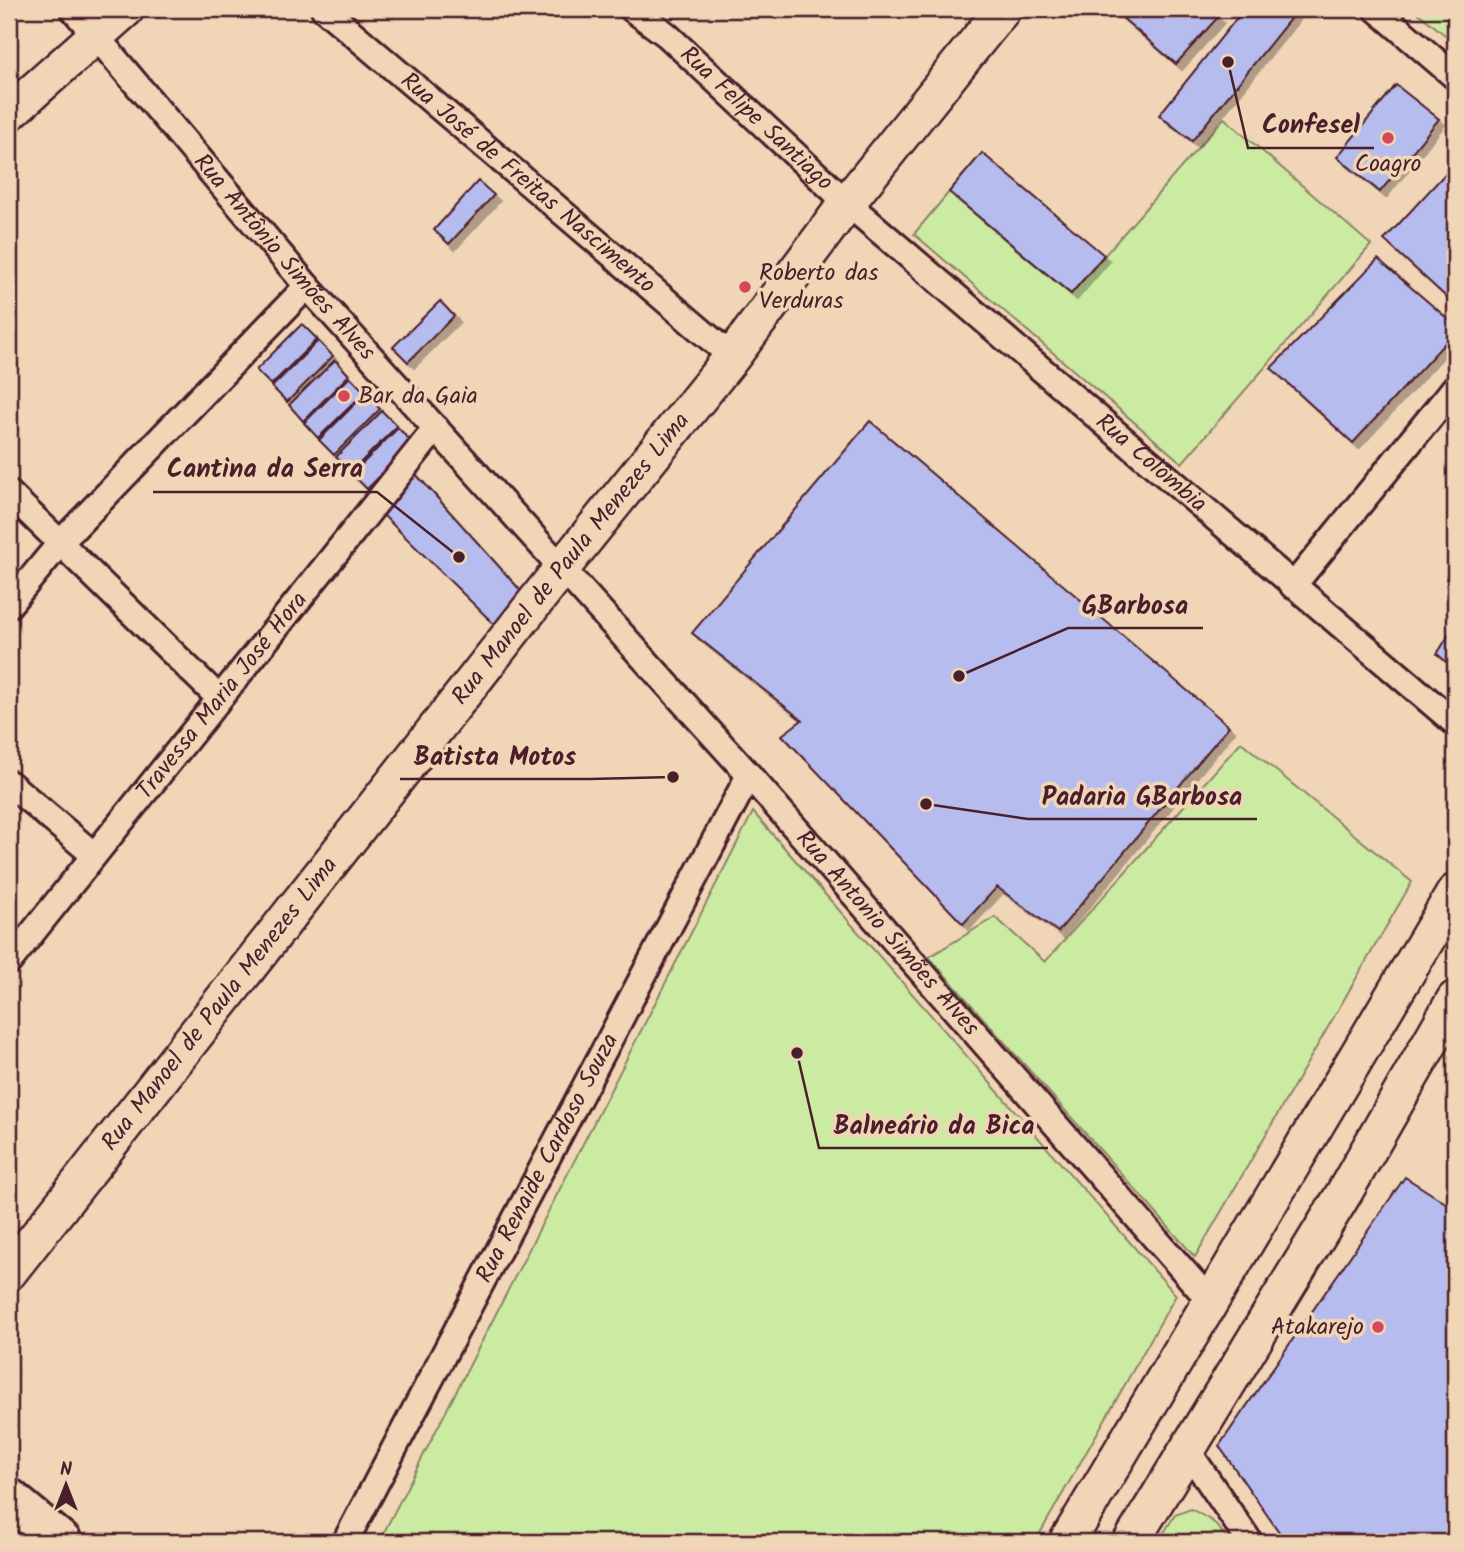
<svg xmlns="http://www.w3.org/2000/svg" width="1464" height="1551" viewBox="0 0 1464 1551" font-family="Kalam,sans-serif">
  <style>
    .green { fill: #cceba2; stroke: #8b8566; stroke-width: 2 }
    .building { fill: #b6bcee; stroke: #4a1f2b; stroke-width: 2; filter: url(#shadow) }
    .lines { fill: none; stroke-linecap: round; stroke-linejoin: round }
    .street-casing { stroke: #4a1f2b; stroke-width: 30 }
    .secondary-casing { stroke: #4a1f2b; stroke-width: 40 }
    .primary-casing { stroke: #4a1f2b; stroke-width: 44 }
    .street { stroke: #f1d5b7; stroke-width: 24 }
    .secondary { stroke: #f1d5b7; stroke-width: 35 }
    .primary { stroke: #f1d5b7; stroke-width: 38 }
    .poi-dot { fill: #d1495b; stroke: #f1d5b7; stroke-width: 2.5 }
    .labels { text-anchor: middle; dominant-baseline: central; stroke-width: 7; stroke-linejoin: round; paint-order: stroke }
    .street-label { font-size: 24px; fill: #4a1f2b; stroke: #f1d5b7 }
    .poi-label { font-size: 24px; fill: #4a1f2b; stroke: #f1d5b7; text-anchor: start }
    .leader { fill: none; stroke: #4a1f2b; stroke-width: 2.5 }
    .callout-dot { fill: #4a1f2b; stroke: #f1d5b7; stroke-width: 2.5 }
    .callout-label { font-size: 26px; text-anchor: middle; font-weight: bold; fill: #4a1f2b; stroke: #f1d5b7; stroke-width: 7; stroke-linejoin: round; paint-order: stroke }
  </style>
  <defs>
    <filter id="shadow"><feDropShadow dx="6" dy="6" stdDeviation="0" flood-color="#0004"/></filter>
  </defs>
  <rect width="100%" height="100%" fill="#f1d5b7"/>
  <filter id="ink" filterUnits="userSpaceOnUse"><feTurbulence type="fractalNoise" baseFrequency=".0143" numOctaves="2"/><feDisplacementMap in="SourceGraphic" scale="14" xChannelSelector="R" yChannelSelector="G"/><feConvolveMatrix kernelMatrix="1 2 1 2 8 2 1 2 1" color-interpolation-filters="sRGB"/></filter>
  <g filter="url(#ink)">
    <!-- green -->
    <path class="green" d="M1413,9H1455V43Z
      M1224,118L1371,245L1182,463L914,234L949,192L1071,294Z
      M1241,742L1412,882L1195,1257L929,957L995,917L1045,962Z
      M753,812L1176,1295L1035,1542H379Z
      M1191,1509L1212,1521L1231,1542H1158L1175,1515Z"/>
    <!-- building -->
    <path class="building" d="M1112,9H1208L1218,17L1176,64Z
      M1244,9H1298L1192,141L1159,115Z
      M1396,85L1439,119L1380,192L1337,157Z
      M982,153L1104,255L1071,294L949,192Z
      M1455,163V305L1384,240Z
      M478,181L494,195L449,244L434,230Z
      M1378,259L1455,325V332L1353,443L1271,368Z
      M440,301L454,316L408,362L393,347Z
      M302,324L317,339L271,385L256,370Z
      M318,341L333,356L287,402L272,387Z
      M335,360L349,375L303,421L289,405Z
      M350,377L365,392L318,438L304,423Z
      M365,394L380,409L334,455L319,440Z
      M382,411L397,426L351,472L336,457Z
      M870,421L1229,726L1058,932L997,887L963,924L782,735L802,720L692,633Z
      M398,428L413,443L367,489L352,474Z
      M414,472L530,601L504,634L382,514Z
      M1455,625V669L1437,654Z
      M1405,1177L1455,1209V1542H1286L1219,1446Z"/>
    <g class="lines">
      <!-- street casing -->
      <g class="street-casing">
        <g id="street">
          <path id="s1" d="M73,9L307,286L749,775L1211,1302"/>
          <path id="s2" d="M324,9L732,357"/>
          <path id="s3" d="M632,9L667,35L847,203L1455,723"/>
          <path d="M1376,9L1455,77"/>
          <path d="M9,493L219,698"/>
          <path d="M1293,586L1455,387"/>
          <path d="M9,605L60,543L307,286"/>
          <path d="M9,783L94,855"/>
          <path id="s4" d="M9,962L436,428"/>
          <path d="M1188,1451L1250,1542"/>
          <path id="s5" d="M345,1542L749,775"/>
        </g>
      </g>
      <!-- secondary casing -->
      <g class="secondary-casing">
        <g id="secondary">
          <path d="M9,113L126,9"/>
          <path id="s6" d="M9,1272L562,568L732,357L847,203L1003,9"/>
          <path d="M1067,1542L1455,892"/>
          <path d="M1131,1542L1344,1193L1455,999"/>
        </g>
      </g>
      <!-- primary casing -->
      <g class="primary-casing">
        <path id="primary" d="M9,1498L62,1542"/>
      </g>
      <!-- street -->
      <use href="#street" class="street"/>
      <!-- secondary -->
      <use href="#secondary" class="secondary"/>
      <!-- primary -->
      <use href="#primary" class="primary"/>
    </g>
  </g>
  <!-- markers -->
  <g class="poi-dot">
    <circle cx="1388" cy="138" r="7"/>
    <circle cx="745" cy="287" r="7"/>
    <circle cx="344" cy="396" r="7"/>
    <circle cx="1378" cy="1327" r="7"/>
  </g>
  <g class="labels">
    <!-- street labels -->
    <g class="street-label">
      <text stroke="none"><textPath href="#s3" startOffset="166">Rua Felipe Santiago</textPath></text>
      <text stroke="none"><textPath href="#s2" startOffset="268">Rua José de Freitas Nascimento</textPath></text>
      <text stroke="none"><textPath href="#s1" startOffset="326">Rua Antônio Simões Alves</textPath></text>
      <text stroke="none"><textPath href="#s3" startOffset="690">Rua Colômbia</textPath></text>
      <text stroke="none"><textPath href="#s6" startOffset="908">Rua Manoel de Paula Menezes Lima</textPath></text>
      <text stroke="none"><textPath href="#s4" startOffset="341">Travessa Maria José Hora</textPath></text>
      <text stroke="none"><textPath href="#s1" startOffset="1232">Rua Antonio Simões Alves</textPath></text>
      <text stroke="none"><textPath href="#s6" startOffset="341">Rua Manoel de Paula Menezes Lima</textPath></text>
      <text stroke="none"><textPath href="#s5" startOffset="434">Rua Renaide Cardoso Souza</textPath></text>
    </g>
    <!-- poi labels -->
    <g class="poi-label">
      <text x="1388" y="164" text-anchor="middle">Coagro</text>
      <text x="759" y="273">Roberto das<tspan x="759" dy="28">Verduras</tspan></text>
      <text x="358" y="396">Bar da Gaia</text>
      <text x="1364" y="1327" text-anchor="end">Atakarejo</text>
    </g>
  </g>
  <!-- callouts -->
  <path class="leader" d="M1228 62L1248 148H1374M459 557L377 492H153M959 676L1068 628H1203M673 777L590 779H400M926 804L1028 819H1257M797 1053L819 1148H1048"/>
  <g class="callout-dot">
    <circle cx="1228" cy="62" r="7"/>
    <circle cx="459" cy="557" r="7"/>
    <circle cx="959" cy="676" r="7"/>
    <circle cx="673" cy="777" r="7"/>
    <circle cx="926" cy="804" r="7"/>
    <circle cx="797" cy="1053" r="7"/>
  </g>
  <g class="callout-label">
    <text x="1311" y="133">Confesel</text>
    <text x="265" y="477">Cantina da Serra</text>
    <text x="1135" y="614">GBarbosa</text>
    <text x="495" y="765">Batista Motos</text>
    <text x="1142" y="805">Padaria GBarbosa</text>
    <text x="934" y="1134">Balneário da Bica</text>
  </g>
  <!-- margin -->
  <rect width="1464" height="1551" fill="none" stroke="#f1d5b7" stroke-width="35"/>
  <rect x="18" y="18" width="1429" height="1516" fill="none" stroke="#4a1f2b" stroke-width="2.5" filter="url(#ink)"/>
  <!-- north arrow -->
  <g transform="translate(66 1485)" stroke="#f1d5b7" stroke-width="5" paint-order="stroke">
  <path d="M0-5L12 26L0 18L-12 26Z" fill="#4a1f2b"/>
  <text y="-10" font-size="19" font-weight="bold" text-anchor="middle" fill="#4a1f2b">N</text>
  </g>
</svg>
